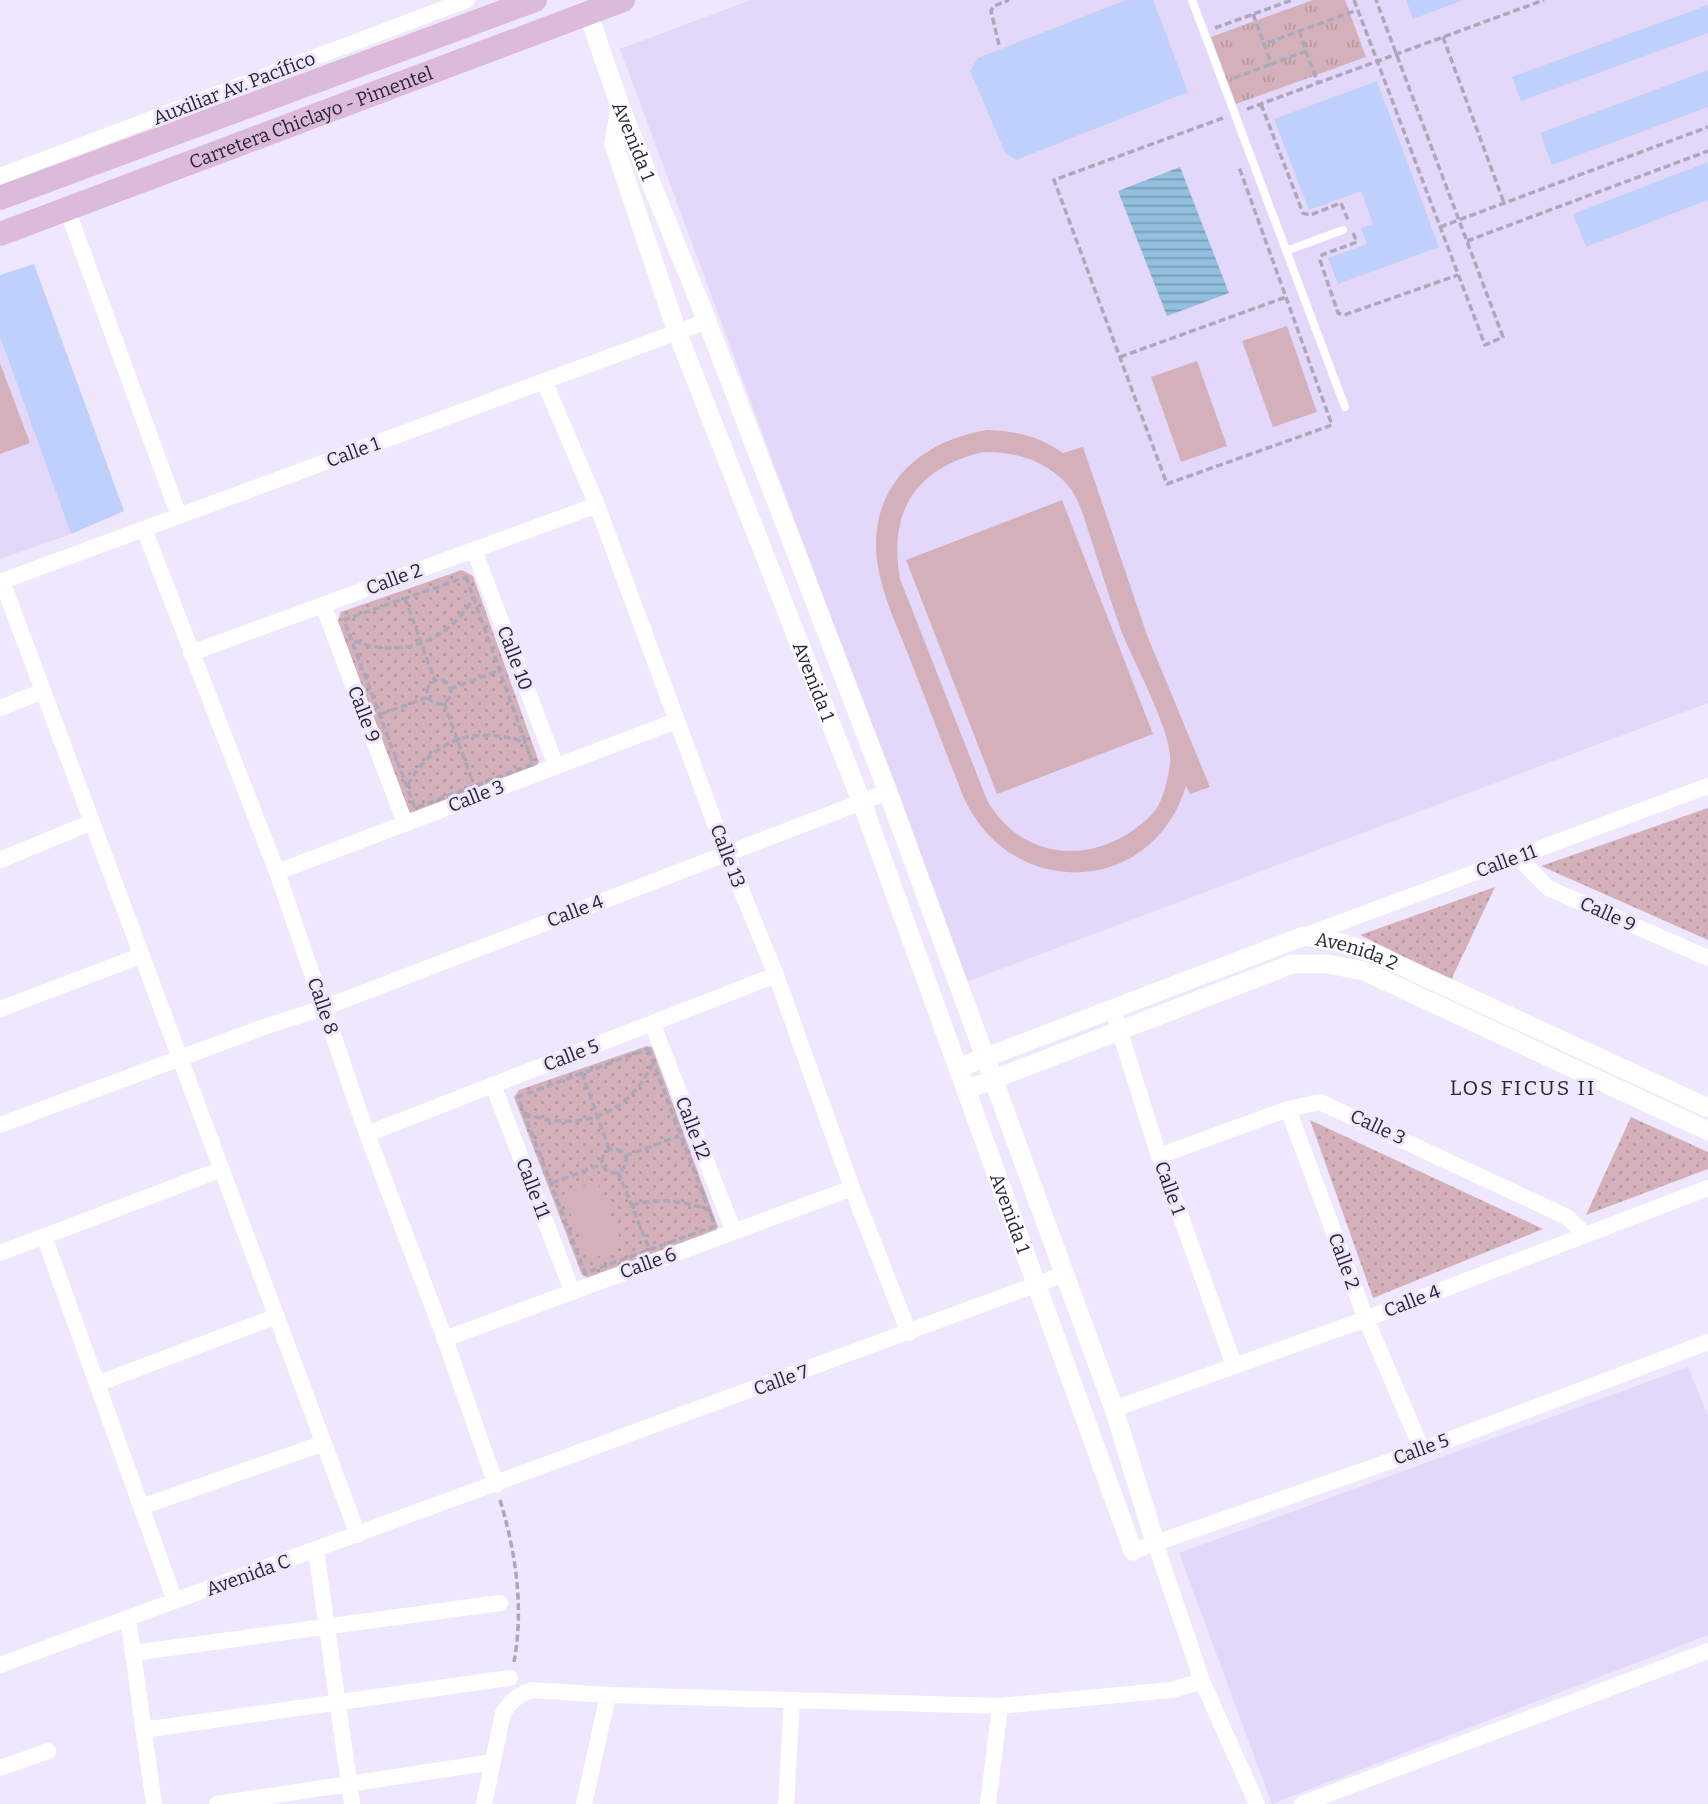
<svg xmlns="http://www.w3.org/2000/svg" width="1708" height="1804" viewBox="0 0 1708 1804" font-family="Bitter,serif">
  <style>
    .built { fill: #e3d8fa }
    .grass { fill: url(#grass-tufts) }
    .park { fill: url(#park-dots) }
    .pitch { fill: #d4b1ba; fill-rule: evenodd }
    .water { fill: url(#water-rules) }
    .building { fill: #bfd0fc }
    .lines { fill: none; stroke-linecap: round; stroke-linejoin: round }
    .path { stroke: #ada7ba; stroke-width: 3.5; stroke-dasharray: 7 3.5; stroke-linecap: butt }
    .service { stroke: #fff; stroke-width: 8 }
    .minor { stroke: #fff; stroke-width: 16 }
    .tertiary { stroke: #fff; stroke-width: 19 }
    .primary { stroke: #dcbad9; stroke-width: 24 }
    .labels { text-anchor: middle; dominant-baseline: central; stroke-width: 6; stroke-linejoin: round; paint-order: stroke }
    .street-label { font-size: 19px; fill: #292532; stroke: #eee7fd }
    .neighbourhood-label { font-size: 21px; letter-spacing: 2px; fill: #292532; stroke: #eee7fd }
  </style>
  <defs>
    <pattern id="grass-tufts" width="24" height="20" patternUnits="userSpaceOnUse" patternTransform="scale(1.75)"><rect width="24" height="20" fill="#d4b1ba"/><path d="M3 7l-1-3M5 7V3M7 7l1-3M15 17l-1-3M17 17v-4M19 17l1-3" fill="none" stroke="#b698a0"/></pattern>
    <pattern id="park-dots" width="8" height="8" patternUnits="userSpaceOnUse" patternTransform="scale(1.75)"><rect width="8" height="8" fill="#d4b1ba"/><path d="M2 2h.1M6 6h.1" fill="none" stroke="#b698a0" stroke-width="1.8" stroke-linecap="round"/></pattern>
    <pattern id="water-rules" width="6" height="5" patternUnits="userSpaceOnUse" patternTransform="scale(1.75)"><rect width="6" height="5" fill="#92c0de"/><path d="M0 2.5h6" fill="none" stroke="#779cb5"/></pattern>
  </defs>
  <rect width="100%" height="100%" fill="#eee7fd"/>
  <!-- built -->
  <path class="built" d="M751,0H1708V703L966,982L620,49Z
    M0,337L71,534L0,559Z
    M1688,1367L1708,1416V1635L1272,1804L1179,1553Z"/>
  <!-- grass -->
  <path class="grass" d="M1313,0H1345L1366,57L1236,104L1211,37Z"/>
  <!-- park -->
  <path class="park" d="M462,570L473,576L539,762L535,767L414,814L407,811L338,621L341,612Z
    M1708,808V940L1541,866Z
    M1495,887L1451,980L1360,935Z
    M647,1046L652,1047L718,1227L714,1234L588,1278L582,1275L514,1097L519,1090Z
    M1631,1117L1708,1152V1169L1586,1215Z
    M1310,1120L1543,1229L1373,1298Z"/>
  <!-- pitch -->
  <path class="pitch" d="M1287,326L1317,412L1273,427L1242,341Z
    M1197,361L1227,446L1181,462L1151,377Z
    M0,363L30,443L0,454Z
    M987,430C1016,431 1039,436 1063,453L1083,447L1147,635L1210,787L1190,794L1186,786C1152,898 1009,901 963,796C946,753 930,710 913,667C900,632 882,597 877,561C868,487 919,441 987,430ZM983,452C1015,452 1042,459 1065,482C1080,498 1084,519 1091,539C1101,570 1110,600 1121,630C1133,662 1174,734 1170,764C1168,778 1164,798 1156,809C1150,818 1140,825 1132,831C1081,866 1018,855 987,800L900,579C888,511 916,468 983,452Z
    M1062,500L1153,734L997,794L906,560Z
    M597,1181L623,1247L589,1260L563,1195Z"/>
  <!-- water -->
  <path class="water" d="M1180,167L1229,293L1167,316L1118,191Z"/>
  <!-- building -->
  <path class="building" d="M1126,0H1153L1188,92L1016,160L1005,152L970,71L978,58Z
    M1406,0H1461V1L1413,19Z
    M1708,5V33L1521,101L1512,77Z
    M1708,70V107L1552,165L1540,133Z
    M1377,81L1439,247L1338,284L1328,258L1367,244L1361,228L1373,224L1361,191L1309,210L1274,119Z
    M1708,162V200L1586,247L1573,214Z
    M34,264L124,511L71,534L0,337V275Z"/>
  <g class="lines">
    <!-- path -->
    <path class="path" d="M1354,0L1485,345L1503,337L1376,0
      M1253,14L1264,44
      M1215,28L1292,0
      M1299,31L1306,51L1271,64L1264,44L1357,10
      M1443,37L1504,203
      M999,45L991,11L994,6L1009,0
      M1306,51L1318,83
      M1234,78L1271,64
      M1261,104L1303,213L1310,215L1341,203L1348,220
      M1247,109L1544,0
      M1223,118L1054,180L1167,484L1332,425L1239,167
      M1440,227L1708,127
      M1353,233L1357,242L1322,255L1320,260L1338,313L1344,315L1458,275
      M1467,241L1708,151
      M1120,357L1286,297
      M466,577L533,764L415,808L344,620Z
      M405,598L435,682
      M354,641C403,659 448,642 474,597
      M427 692a12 12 0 1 1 24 0a12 12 0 1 1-24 0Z
      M450,689L500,670
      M444,703L472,780
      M381,714L429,697
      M408,785C433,738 478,725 526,743
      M648,1049L715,1226L585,1273L518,1097Z
      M582,1073L609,1149
      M524,1113C577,1133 626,1117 652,1065
      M602 1161a12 12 0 1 1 24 0a12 12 0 1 1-24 0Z
      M625,1156L679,1136
      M618,1172L649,1248
      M552,1183L602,1164
      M632,1205C659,1198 682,1200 708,1210
      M500,1500C516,1553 524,1608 514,1662"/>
    <!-- service -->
    <path class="service" d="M1192,0L1345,407
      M1286,251L1343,230"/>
    <!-- minor -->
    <path class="minor" d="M0,176L467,0
      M67,209L179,516
      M544,381L597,505L726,853L776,975L852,1188L909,1333
      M144,529L277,872L367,1134L445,1339L496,1485
      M474,550L556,766
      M2,581L358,1535
      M0,582L707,321
      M323,605L405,823
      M191,653L597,505
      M0,708L43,691
      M1518,857L1548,888L1708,958
      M0,860L92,822
      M277,872L676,721
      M1304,936L1708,786
      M0,1009L140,956
      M1113,1010L1159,1156L1234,1365
      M652,1023L734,1232
      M493,1085L572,1291
      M1288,1109L1366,1319L1422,1450
      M0,1125L261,1028L323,1008L888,792
      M367,1134L776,975
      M1159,1156L1288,1109L1320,1102L1567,1217L1585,1234
      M44,1236L175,1601
      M0,1253L222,1169
      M445,1339L852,1188
      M97,1384L277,1316
      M1114,1409L1366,1319L1708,1188
      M141,1507L324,1443
      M1155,1542L1202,1681L1257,1804
      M316,1551L352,1804
      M1133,1551L1422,1450L1708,1342
      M128,1618L154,1804
      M133,1653L500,1603
      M0,1665L1065,1274
      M143,1730L510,1678
      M0,1768L48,1751
      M217,1804L493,1762
      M484,1804L503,1713C511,1701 518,1695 532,1690L608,1695L1000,1706L1172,1690L1202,1681
      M584,1804L608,1695
      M786,1804L792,1700
      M988,1804L1000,1706
      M1302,1804L1708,1651"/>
    <!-- tertiary -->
    <g class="tertiary">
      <path id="s1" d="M588,13L620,106L707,321L888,792L1114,1409L1155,1542"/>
      <path id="s2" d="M620,107L614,144L677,332L862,803L1133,1551"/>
      <path id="s3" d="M958,1068L1304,936L1341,943L1373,953L1708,1108"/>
      <path d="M966,1090L1292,964H1328L1364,971L1708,1131"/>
    </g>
    <!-- primary -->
    <g class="primary">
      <path d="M0,198L535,0"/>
      <path id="s4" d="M0,234L623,0"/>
    </g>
  </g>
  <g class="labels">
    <!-- street labels -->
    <g class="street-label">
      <text transform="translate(234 88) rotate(-21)">Auxiliar Av. Pacífico</text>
      <text stroke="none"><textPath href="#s4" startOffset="332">Carretera Chiclayo - Pimentel</textPath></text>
      <text stroke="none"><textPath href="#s1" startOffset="136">Avenida 1</textPath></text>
      <text transform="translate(353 452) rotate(-20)">Calle 1</text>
      <text transform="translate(394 579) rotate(-20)">Calle 2</text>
      <text transform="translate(515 658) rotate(69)">Calle 10</text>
      <text stroke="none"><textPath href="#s2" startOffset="611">Avenida 1</textPath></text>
      <text transform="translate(364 714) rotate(69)">Calle 9</text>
      <text transform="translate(476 796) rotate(-21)">Calle 3</text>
      <text transform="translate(728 856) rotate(69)">Calle 13</text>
      <text transform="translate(1506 861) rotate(-20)">Calle 11</text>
      <text transform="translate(575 911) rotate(-21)">Calle 4</text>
      <text transform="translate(1608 914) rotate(24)">Calle 9</text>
      <text stroke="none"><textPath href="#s3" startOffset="425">Avenida 2</textPath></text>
      <text transform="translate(323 1006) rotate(71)">Calle 8</text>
      <text transform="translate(571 1055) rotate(-21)">Calle 5</text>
      <text transform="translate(1378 1127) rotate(25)">Calle 3</text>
      <text transform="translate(693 1128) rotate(69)">Calle 12</text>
      <text transform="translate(533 1188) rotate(69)">Calle 11</text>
      <text transform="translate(1170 1188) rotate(70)">Calle 1</text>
      <text stroke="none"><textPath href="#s2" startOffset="1178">Avenida 1</textPath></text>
      <text transform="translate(1344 1261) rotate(70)">Calle 2</text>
      <text transform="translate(648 1263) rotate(-20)">Calle 6</text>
      <text transform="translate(1412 1301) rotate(-21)">Calle 4</text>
      <text transform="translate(781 1380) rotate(-20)">Calle 7</text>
      <text transform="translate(1421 1449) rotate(-20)">Calle 5</text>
      <text transform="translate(248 1575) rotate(-20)">Avenida C</text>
    </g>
    <!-- neighbourhood labels -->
    <g class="neighbourhood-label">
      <text x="1523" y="1088">LOS FICUS II</text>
    </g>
  </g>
</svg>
